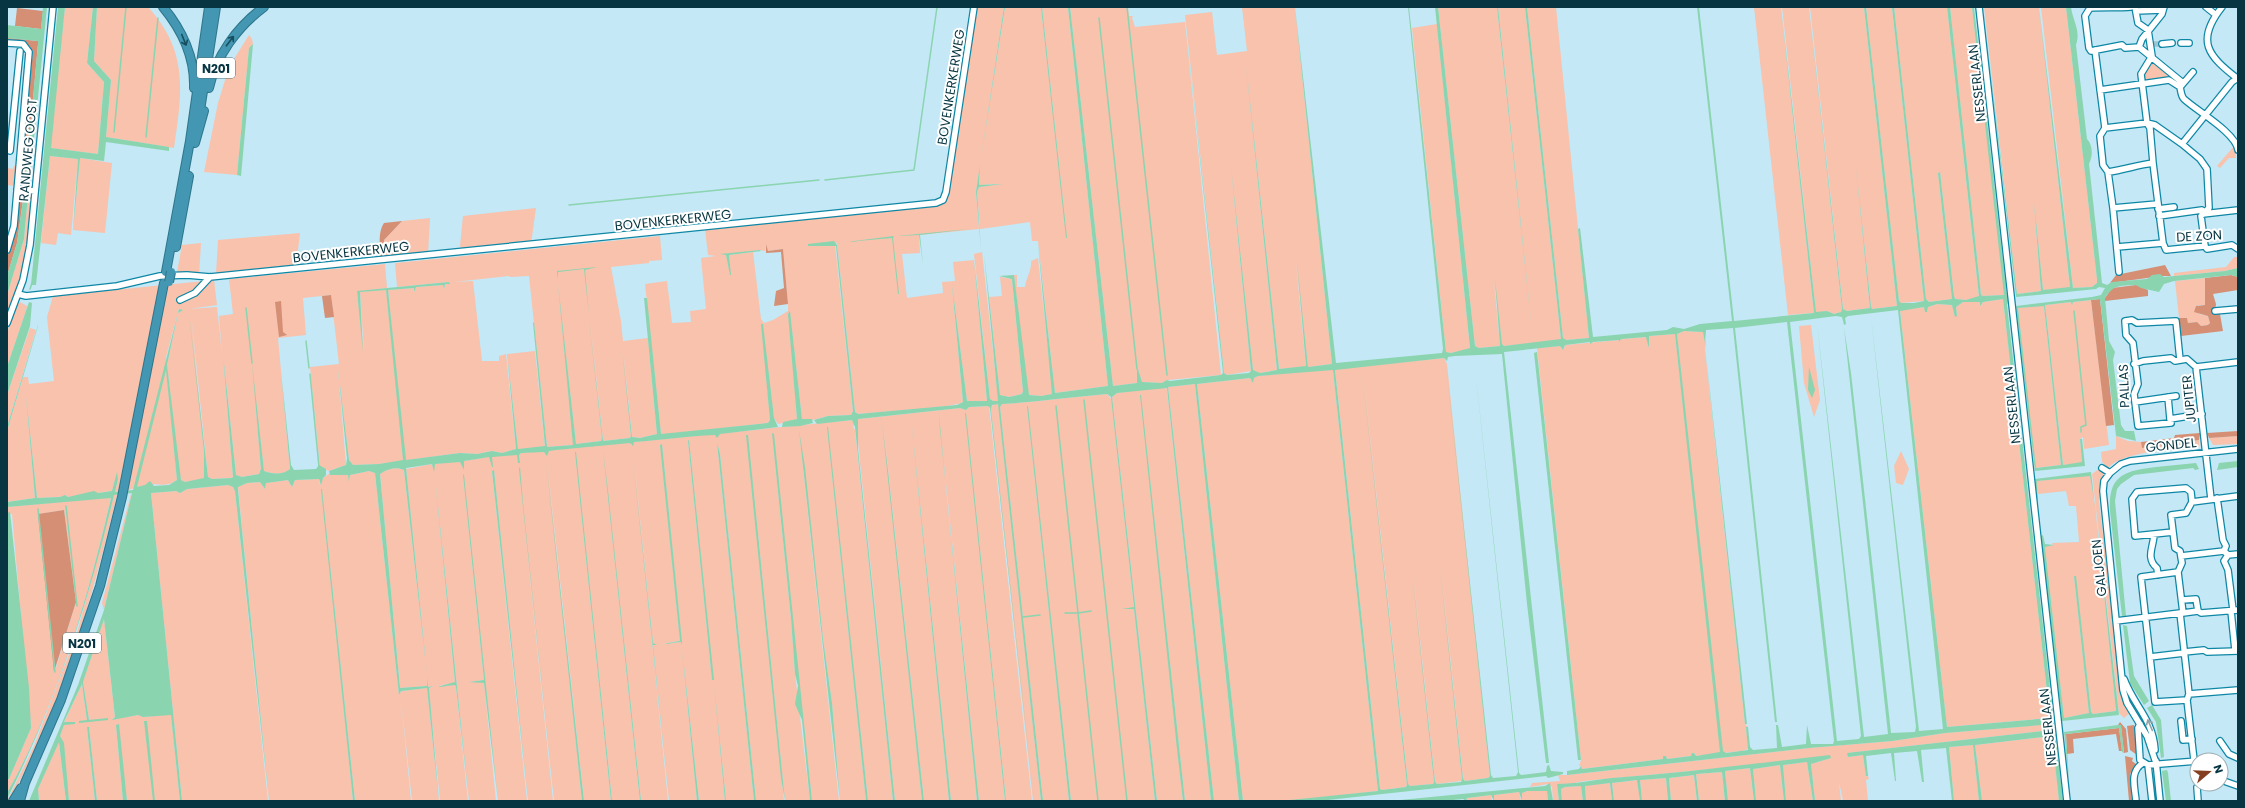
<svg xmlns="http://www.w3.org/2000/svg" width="2245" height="808" viewBox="0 0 2245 808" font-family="Poppins,sans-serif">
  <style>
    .green { fill: #f8c2ad; fill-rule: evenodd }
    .forest { fill: #d48f75 }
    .water { fill: #8ad4b0; fill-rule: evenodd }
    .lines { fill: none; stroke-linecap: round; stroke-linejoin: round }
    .stream { stroke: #8ad4b0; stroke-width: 1.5 }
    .minor-tunnel { stroke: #9ec4d1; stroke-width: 5.5; stroke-dasharray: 5.5 3; stroke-linecap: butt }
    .minor-casing { stroke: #0e87a5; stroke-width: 8 }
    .highway-casing { stroke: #2e758b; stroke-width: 10 }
    .minor { stroke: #fff; stroke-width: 5.5 }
    .highway { stroke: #4397b2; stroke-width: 8 }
    .highway-bridge-casing { stroke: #2e758b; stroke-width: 10; stroke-linecap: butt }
    .highway-bridge { stroke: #4397b2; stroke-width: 8 }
    .oneway { stroke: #164e5e }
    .oneway2 { stroke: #8fa4aa }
    .labels { text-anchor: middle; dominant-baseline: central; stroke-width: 4; stroke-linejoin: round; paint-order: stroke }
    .shield { fill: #fff; stroke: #51727b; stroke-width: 1 }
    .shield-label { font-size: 12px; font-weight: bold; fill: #073542 }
    .street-label { font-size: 13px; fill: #073542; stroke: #fff }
  </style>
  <rect width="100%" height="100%" fill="#c4e8f5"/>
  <!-- green -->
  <path class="green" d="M65,7H93L87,63L104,82L98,154L50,148Z
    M97,7H148C189,52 182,92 174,148L106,137L111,80L94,61Z
    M976,7H1004L981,158L1005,7H1041L1067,238L1042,7H1068L1108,386L1055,393L1038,241H1032L1030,222L980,229L977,192L979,187L1002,184L979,185L980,166L976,192L979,229L919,235L920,253L902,254L907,298L943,293L942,282L955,281L953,262L974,260L987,401H967L952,286L963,402C954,408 875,412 858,414L855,412L837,243L835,244L853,411L851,415L828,416L813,420L802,419L790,312L797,420L778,424L774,418L762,324L770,420L768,423L661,435L645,284L667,281L672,323L691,322L690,311L706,309L701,258L716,256L708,255L705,229L897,210L938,205L945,201L948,196ZM766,245L768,251L783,249L788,304V311L773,320L764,323L761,319L753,252L729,255L730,274L726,255L760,250L765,251Z
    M1070,7H1128L1129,16H1133L1132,18L1135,27L1185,22L1221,375L1168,380L1162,383L1142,382L1138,369L1137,383L1113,386Z
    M1242,7H1295L1332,364L1308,367L1296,263L1306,367L1279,369L1246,65L1277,370L1260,373L1253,371L1231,169L1251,371L1227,375L1224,373L1185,15L1212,12L1217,55L1247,51Z
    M1438,7H1497L1533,339L1498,7H1525L1561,339L1559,341L1504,346L1502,344L1494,281L1500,346L1479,348L1475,346Z
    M1527,7H1556L1589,338L1565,340L1563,338Z
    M1754,7H1781L1814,313L1788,315Z
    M1782,7H1809L1842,309L1841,312L1834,314L1827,311L1816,313Z
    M1810,7H1864L1897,306L1872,309L1871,307L1856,169L1870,308L1847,311L1843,309Z
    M1866,7H1892L1924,301L1900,303L1899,302Z
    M1894,7H1947L1979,297L1966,300L1955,299L1954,296L1940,172L1938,173L1952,299L1929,302L1926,299Z
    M1950,7H1972L2005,295L1983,296L1981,295Z
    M1984,7H2039L2070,288L2043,290L2034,203L2041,291L2017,294Z
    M2041,7H2066L2097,279V283L2092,287L2073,288Z
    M1437,24L1470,349L1451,353L1446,352L1412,28Z
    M249,35L252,39L253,44L249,48L237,175L204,172L218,103L229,67Z
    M2152,62L2170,77L2145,80L2144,73Z
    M2234,146L2236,158H2229L2220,168L2217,166Z
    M50,156L78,159L71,235L58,233L56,245L41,243Z
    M80,158L112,163L105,233L73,230Z
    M14,166H17L16,186L7,185V168L13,169Z
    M28,194L32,196L27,255L20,283L7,318V295L24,239Z
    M536,208L531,244L462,251L460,246L463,216Z
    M430,218L428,254L383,259L384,240L402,221Z
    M300,233L296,267L216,274L218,240Z
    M660,236L662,260L649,261V263L611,267L621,321L623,341L648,338L657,434L640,438L632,437L623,348L631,436L630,438L603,441L590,320L602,438L601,441L576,444L558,287L574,441L573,445L547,447L529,276L510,277L509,276L454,282L473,281L482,361H499V356L506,354L516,449L502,453L492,451L477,454L460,453L379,464L353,465L349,460L338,369L346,465L329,471L320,467L310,367L339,364L331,295L303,298L306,335L278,338L290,470C283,475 272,474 264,471L255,396L261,469L259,474L242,477L236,475L223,355L233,477L232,478L212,479L208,477L191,314L204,452V479L185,482L181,480L179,471L167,365L178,313L182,310L179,309L166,357L177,480C164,489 159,482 147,485C136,488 126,491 115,492L118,479L117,474L112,491L68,497L65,495L60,497L37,498L26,397L35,498L7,502V431L23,377H28L29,384L54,381L47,317L53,296L214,280L217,305L189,309L217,307L222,354L219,316L233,314L229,279L385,264L387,288L357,292L364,351L360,292L386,289L402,436L388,290L414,288V292L416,287L443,285L444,289L445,284L450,283L449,282L397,287L395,263Z
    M201,243L199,276L176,278L182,245Z
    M982,252L998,397V401H993L990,399L974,254Z
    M2234,257H2238V268L2225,271L2174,276V273L2226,267Z
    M1038,258L1053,394L1041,396L1029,395L1027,389L1014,275H1017V287H1025C1026,278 1032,270 1031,261Z
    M1000,277L1012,279L1023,391L1022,394L1009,397L1000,395L989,297L1002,296Z
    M2205,278V305H2198L2199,314L2208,316L2210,323L2208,325L2201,326L2196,322L2188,323L2187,318H2179L2175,281Z
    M2003,299L2050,718L1947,727L1900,310L1924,307L1927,312L1928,307L1937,304L1952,305L1955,316H1957L1956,307L1963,302H1980V306L1983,302Z
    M2091,300L2109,445L2084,449L2083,437L2080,439L2082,463L2063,465L2045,305L2072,302V305L2073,302Z
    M20,302L27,306L26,311L7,367C7,346 5,318 20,302Z
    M2044,305L2061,465L2035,468L2018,308Z
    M1811,325L1820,400L1814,417L1804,383L1799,326Z
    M30,328L36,330L7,427V395Z
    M1684,331L1703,332L1706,343L1705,349L1745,724L1748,727H1746L1748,749L1742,751L1695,756V753L1691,756L1667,759L1666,756H1663V759L1582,769L1581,766H1579L1581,760L1537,348L1560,346L1562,349H1564L1565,345L1619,340V342L1621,339L1647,337L1649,348V336L1675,334L1690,465L1677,334Z
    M535,351L545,447L520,450L518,449L507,354Z
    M1444,358L1447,364L1490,776L1488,778L1465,781L1463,779L1441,568L1462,779L1461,781L1437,784L1435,782L1413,571L1434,782L1433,784L1410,786L1408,784L1363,371L1407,785L1406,787L1382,790L1380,789L1335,369Z
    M1319,370H1333L1378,791L1299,800L1243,801L1197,384L1250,378L1253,382L1254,378L1258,376Z
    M1195,384L1239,801H1214L1168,387Z
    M1162,386L1167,389L1211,801H1185L1141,396L1183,801H1157L1112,397L1117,393Z
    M1107,394L1112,400L1134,608L1123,609H1134L1155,801H1071L1027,406L1069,801H1043L1000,407L1001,404C1037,402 1071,397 1107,394Z
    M993,404H998L1000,412L1041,801H1033L991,410Z
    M989,406L1032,801H1006L966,413L1005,801H979L939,416L977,801H951L911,418L949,801H924L883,422L922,801H895L856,423L858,419L960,408L966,410L969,407Z
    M852,420L855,425L853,426L854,429H855L893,801H868L827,427L866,801H840L832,703L823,639L799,430L839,801H812L772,433L791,618L795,674L810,801H785L748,435L784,801H756L720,454L717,442L754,801H726L715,694L725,801H699L682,649L697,801H669L653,645H657L653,644L633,451L668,801H641L603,450L640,801H612L575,452L611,801H584L547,460L582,801H554L524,520L553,801H528L494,471H492L527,801H498L463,475L484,680L470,682H484L496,801H469L435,478L455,683L437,686L455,685L456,687L468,801H440L430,702L429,688L433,686L428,687L427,677V686L400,688L380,474C386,469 397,466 404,470L427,674L406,469L432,464L434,471V464L461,461L464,470V461L500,455H517L520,463L519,455L521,453L631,442V446L634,442ZM688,441H689L713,680H712ZM661,444L662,445L682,645L681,642L662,644L680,641Z
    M2116,436L2128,441L2141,442L2142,448L2199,440V447C2177,449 2123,451 2108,468L2102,462L2101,452L2116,449Z
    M2238,436V444L2213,445L2209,438Z
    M1901,451L1909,469L1903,485L1896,483L1894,466Z
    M2100,468L2104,472L2099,487V501L2120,677L2130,713L2124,718L2119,713L2092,474Z
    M369,471L375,473L399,695L401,691L427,688L439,801H412L401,698L411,801H355L322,489L353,801H269L238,487L247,483L260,482L265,489L266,483L288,480L292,487L295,480L319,479L320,485L323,478L330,473V475H348L350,482V475Z
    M2090,475L2095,505L2116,711L2093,714L2091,712L2075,576H2074L2089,713L2064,718L2045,547L2053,545L2052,543L2079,542L2076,506H2069L2066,491L2038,494L2037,481Z
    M228,485L233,487L235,491L268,801H182L151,493L176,491L180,493L187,489Z
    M132,493L104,610L102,603L131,494Z
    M114,495H117C92,600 62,705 9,801H7L34,746L77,633Z
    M111,497C88,598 58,703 7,793V779H9L31,728L12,514L7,513V507ZM64,510L76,602L55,671L38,514Z
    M104,618L115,717L112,719L139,715L143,717L171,714L180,801H127L116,726L123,801H97L89,727H87L95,801H69L60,736L64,725L74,722L64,723L82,684L87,720L79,721L107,718L89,720L83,682Z
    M2051,724L2052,730L1848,753V757L1863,755L1866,775L1868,776L1869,779L1866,780L1868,801H1843L1839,782L1841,801H1815L1811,764L1831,758L1584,781L1565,785L1557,784L1559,801H1553L1552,787L1548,784L1530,787L1532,783L1560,781L1558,775H1567L1809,748L1892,741L1945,733Z
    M2052,736L2059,801H1982L1975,745Z
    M59,741L66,801H39L38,789Z
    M1973,745L1979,801H1954L1949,747Z
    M1807,762L1813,801H1786L1783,765Z
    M1780,765L1784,801H1756L1753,769Z
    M1750,768L1754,801H1728L1725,771Z
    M1722,772L1725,801H1699L1696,774Z
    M1694,775L1697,801H1671L1669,778Z
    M1666,778L1668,801H1642L1640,780Z
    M1638,780L1640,801H1614L1612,783Z
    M1610,783L1612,801H1586L1585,785Z
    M1581,786L1583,801H1562L1561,789L1565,787Z
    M1527,791H1547L1548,801H1522V793Z
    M1519,792L1521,801H1494V795Z
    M1491,795L1492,801H1466L1467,798Z"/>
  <!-- forest -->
  <path class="forest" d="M17,8L43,11L41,29L15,26Z
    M7,38L38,41V44L26,176V187L23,186L20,179L33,51L27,44L7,40Z
    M20,193H24L17,243L7,276V257L14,234Z
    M402,221L384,240L383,259H376V257L380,255C380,245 378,232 384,223Z
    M766,244L768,251L783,249L788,304L774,306L776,291L784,288L781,252L766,253Z
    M2165,265L2171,276H2162L2110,283L2116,275Z
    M2231,275L2238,277V290L2213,294L2216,304L2215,312L2220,314L2223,331L2181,336L2179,318H2187L2188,323L2197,322L2201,326L2208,325L2210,323L2208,316L2194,312L2196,306L2205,305V278Z
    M2136,285L2148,290V296L2105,301V298L2112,288Z
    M331,295L334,317L325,318L322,296Z
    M2100,299L2114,425L2106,426L2091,300Z
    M281,301L283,332L287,335L279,337L275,302Z
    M2238,431V436L2209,438L2207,433Z
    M2200,433L2199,440L2142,448L2141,442L2174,438L2175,435Z
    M64,510L76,602L54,672L38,514Z
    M2120,722L2126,729L2128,752L2124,753L2121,726L2118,725Z
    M2134,725L2137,753V755L2130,750L2127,726Z
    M2119,728L2122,751H2119L2116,734L2073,739L2074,753L2067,754L2066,734Z
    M2125,756L2133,758L2132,761L2136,764L2130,774L2132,801H2129Z"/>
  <!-- water -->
  <path class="water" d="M43,7H47L29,188L25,186L38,44V41L7,38V25L41,29Z
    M58,7H65L51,148L98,154L104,82L87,63L93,7H97L94,61L111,80L106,137L169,147V151L106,142L104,161L80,158L73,230L78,159L50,156L36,285H31Z
    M1004,7H1005L981,158Z
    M1041,7H1042L1067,238H1066Z
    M1068,7H1070L1113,386L1137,383V369H1138L1142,382L1162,383L1167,380L1170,381L1221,375L1223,373L1185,20L1224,373L1227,375L1249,373L1251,371L1231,167L1253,370L1260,373L1277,370L1246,65L1279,369L1306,366L1297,263L1308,367L1332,364L1295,7L1336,363L1442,353L1443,349L1408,7H1409L1446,352L1451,353L1470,348L1435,7H1438L1475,346L1479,348L1500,346L1495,279L1502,344L1504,346L1561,339L1525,7H1527L1563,338L1566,340L1589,338L1578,229L1580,228L1593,337L1667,330L1673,327L1684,329L1700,324L1732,321L1697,7H1699L1734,321L1814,313L1781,7L1816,312L1827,311L1834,314L1841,312L1842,309L1809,7L1843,309L1847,311L1870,308L1856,168L1871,307L1872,309L1897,306L1864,7H1866L1899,301L1901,303H1914L1924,301L1892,7H1894L1926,299L1929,302L1952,299L1938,173L1940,172L1954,296L1955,299L1966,300L1979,296L1947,7H1950L1981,295L1983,296L2004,295L1972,7H1974L2007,296L2009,297L2007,305L2054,724L1945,733L1892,741L1809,748L1567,775V771L1579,769L1581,766L1582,769L1663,759V756H1666L1667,759L1691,756L1692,753H1694L1696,756L1720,752L1675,334L1649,336V348L1646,337L1621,339L1619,342V340L1593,342L1590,344V342L1565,345L1563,350L1560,346L1504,352L1549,763H1546L1527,604L1502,354L1455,356L1448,357L1447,361L1444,358L1335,370L1380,789L1382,790L1406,787L1407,785L1362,371L1408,784L1410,786L1433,784L1434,782L1412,571L1435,782L1437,784L1461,782L1462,779L1440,568L1463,779L1465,781L1488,778L1490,776L1446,364L1491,775L1493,778L1516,776L1518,772L1474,358L1519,773L1521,775L1546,772L1547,766L1549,765L1551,771L1563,772V774L1548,778L1546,776L1319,801H1280L1378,791L1333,370L1258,376L1254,378L1253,383L1250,378L1197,384L1243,801H1239L1195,384L1168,387L1214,801H1211L1167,388L1117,393L1112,397L1157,801H1155L1134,609H1122L1134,607L1111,397L1107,394C1071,397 1037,402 1002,404L1000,407L1043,801H1041L998,404L992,405L991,410L1034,801L990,408L988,406L969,407L966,410L960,408L858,419V449L895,801H893L855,427L852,420L817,424L814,420L828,416L851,415L853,411L836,246H808V244L834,241L837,245L855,412L858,414L957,405L963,402L952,285L967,401H987L974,260L990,399L993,401H998L984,254L1000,395L1009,397L1022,394L1023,391L1012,279L999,276L1014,275L1029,395L1041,396L1052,394L1038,244L1055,393L1108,386ZM2003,299L2050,718L1947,727L1900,311L1924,307L1925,312H1927L1928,307L1937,304L1952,305L1955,317L1957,316L1956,307L1963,302H1980V306L1983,302ZM1898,310L1943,729L1919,731L1871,317L1916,727L1915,732L1891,733L1851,373L1844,328L1888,734L1864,737L1817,323L1861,736L1859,739L1837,741L1790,322L1836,316L1842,317L1844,325L1846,324L1845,318L1848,316ZM1787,322L1834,741L1833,744H1811L1807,725L1806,744L1782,747L1778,725H1776L1777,748L1753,750L1750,747L1748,727H1746L1748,750L1726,753L1723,751L1677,334L1684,331L1703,332L1705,343L1706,330L1733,328L1775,722H1777L1735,328Z
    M1497,7H1498L1533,339Z
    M1983,7L2017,294L2041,291L2034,202L2043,290L2070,287L2039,7L2073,288L2092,287L2097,283V279L2066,7H2071C2073,22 2081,30 2076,45L2087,139C2093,145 2093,156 2089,164L2102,283L2107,285L2112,282L2147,279L2152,275L2160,274L2164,277L2225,271L2238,268V277L2231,275L2174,281L2164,284L2159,292L2141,288L2136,285C2120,286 2114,284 2105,298L2109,341L2115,352L2113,360L2121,425L2125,431H2134L2136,441L2116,436L2100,299L2073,302L2072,305L2071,302L2045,305L2063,465L2082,462L2080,439H2082L2085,466L2035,471L2016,306L2092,297L2101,295L2105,288L2099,287L2096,289L2016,297ZM2044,306L2061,465L2036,468L2018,308Z
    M253,44L241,176L237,175L249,48Z
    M980,165L979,185L1003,184L979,187L977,192L981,249L976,192Z
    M24,193L28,194L24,239L7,295V276L17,243Z
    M969,229L920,235L923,264L919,235L897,236Z
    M894,236L893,238L899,294H898L892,238L846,242Z
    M760,250L761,251L729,255L731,275H730L726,255L720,254Z
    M597,267L585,270L589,315L584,269L558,272L557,279V271Z
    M449,282L450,284H445L444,289L443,285L416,287L414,292V288L388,290L406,460L460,453L477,454L492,451L502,453L516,449L507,354L518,449L545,446L533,323L534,322L547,447L573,445L558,284L576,444L601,441L602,438L589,319L603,441L630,438L631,436L622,348L632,437L640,438L657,434L644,298H647L661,434L768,423L770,420L761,324H763L774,418L778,427L720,434L717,438L715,435C687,436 661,440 634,442L633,446L630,443L556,450L549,451L547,456L544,452L521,453L519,455L520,463H518L517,455L492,457L493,467H492L489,457L464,461V470L460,462L435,464L434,472L432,464L406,468L427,674L404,470C397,466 386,469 380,474L400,688L427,686L428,677V687L433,686L429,688L439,801L427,688L401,691L399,695L375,473L369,471L350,475L349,482L348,475H330L329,471L346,465L347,459L338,369L349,460L353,465L379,464L403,460L386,290L360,292L363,352L357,291Z
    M29,302L32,303L30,326L7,395V367Z
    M179,309L183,310L178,313L167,365L181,480L185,482L204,478V452L189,313L208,477L212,479L232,478L233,477L223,355L236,475L242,477L259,474L261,469L252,363L264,471C272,474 283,475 290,469L281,372L291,465L294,470L316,469L319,465L326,469V475L323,478L321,485L319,479L295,480L292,487L288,480L266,483L265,489L260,482L247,483L238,487V490L269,801L235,491L233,487L228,485L187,489L180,493L176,491L151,493L182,801H180L171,715L143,717L138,715L112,720L115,717L104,619L83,682L89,720L108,718V720L79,723V721L87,720L82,684L64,722H75V724L64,725L60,736L64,743L69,801H66L59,742L38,789L39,801H29L78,685L104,610L132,493L114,495C89,601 56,702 7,799V793C58,703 88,598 111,498L7,507V502L35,498L26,396L37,498L60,497L65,495L68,497L94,491L98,493L112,491L117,472L118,479L115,492L133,490ZM166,370L177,480L169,485L154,486L150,481L145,485L137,487Z
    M790,311L802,419H812L813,423L800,426L782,427L783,422L797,419L788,314Z
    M38,325V326L7,431V427Z
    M1705,346L1747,724H1745Z
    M1537,352L1581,760H1578L1534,353Z
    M1809,367L1815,390L1812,398L1808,390Z
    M1140,395H1141L1185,801H1183L1177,749Z
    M1027,406H1028L1071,801H1069Z
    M965,413H966L1006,801H1005Z
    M939,415L940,430L979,801H977Z
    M911,418L951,801H949Z
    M882,422L888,471L924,801H922Z
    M827,427H828L868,801H866Z
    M799,430L805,467L823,639L832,703L840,801Z
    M772,433L774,434L812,801H810L802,720L795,704L798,686L795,674L791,618Z
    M746,435H748L785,801L781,778Z
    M689,440L714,680H712L688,441Z
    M717,442L720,454L756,801H754Z
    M662,444L682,642V645L681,642L662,644L680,641L660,445Z
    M603,450L608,491L641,801H640Z
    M632,451L653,643L657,645H653L669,801Z
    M575,452H576L612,801H611Z
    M546,460L584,801H582Z
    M2238,461V467L2217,470L2219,463Z
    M2196,463L2199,469L2195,470L2193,468L2134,475L2121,484L2117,489L2115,501L2126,616H2122L2110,511C2108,475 2124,471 2156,467C2169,466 2183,464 2196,463Z
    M520,467L523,503L554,801L519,469Z
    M494,470L528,801L492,471Z
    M2091,472L2119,715L2062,721L2041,536L2043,535L2045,544L2054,545L2045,547L2064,718L2089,713L2074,576H2076L2091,712L2093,714L2116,711L2095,505L2090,476L2037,481L2038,506L2035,479Z
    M463,474L464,475L498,801L484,683L469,682L484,680Z
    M435,478L469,801L456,687L455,685L437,687L455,682Z
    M321,489H322L355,801H353Z
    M10,512L29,688L31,728L9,779H7V513Z
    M2123,625L2127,626L2134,676L2149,701L2144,705L2130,683Z
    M682,649L699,801H697Z
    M714,684L726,801H725Z
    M2152,705L2161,720L2164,757L2161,758L2156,722L2147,708Z
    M144,721H147L155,801H153Z
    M119,724L127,801H123L116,725Z
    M2118,725H2121L2124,753L2122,752L2119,728L2066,734L2069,781L2064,732Z
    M87,727H89L97,801H95Z
    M2052,730L2055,731L2063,801H2059L2052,736L1975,745L1982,801H1979L1973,745L1949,747L1954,801H1952L1946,748L1921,750L1924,782H1922L1917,751L1894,753L1896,781H1895L1891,753L1866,756L1868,776H1866L1863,755L1848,757L1847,753Z
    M1830,755L1831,758L1811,764L1815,801H1813L1807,762L1783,765L1786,801H1784L1780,765L1753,769L1756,801H1754L1750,768L1725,771L1728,801H1725L1722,772L1696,774L1699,801H1697L1694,775L1669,778L1671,801H1668L1666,778L1640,780L1642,801H1640L1637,780L1612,783L1614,801H1612L1610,783L1585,786L1586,801H1583L1581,786L1565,787L1561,789L1562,801H1559L1557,784C1575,784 1594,780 1612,778C1685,773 1757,763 1830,755Z
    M2167,770L2168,773L2171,801H2166L2162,771Z
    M1550,783L1553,801H1548L1547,791H1527L1522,793V801L1519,792L1494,795V801L1491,795L1467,798L1466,801L1463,799L1443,801H1390L1545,786Z"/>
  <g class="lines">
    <!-- stream -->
    <path class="stream" d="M1127,7L1167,375
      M1099,18L1137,369
      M114,132L126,7
      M146,137L158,18
      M825,180L914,170L937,7
      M569,205L819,180
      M30,289L32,283
      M246,308L252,363
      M2074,311L2086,425L2081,427V432
      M306,341L309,368
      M310,374L319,467
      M1084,400L1127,801
      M1056,406L1078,613L1091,611
      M66,506L77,606
      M38,509L55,672
      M1065,613H1078L1098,801
      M1023,617L1040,615"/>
    <!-- minor-tunnel -->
    <path class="minor-tunnel" d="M2153,44H2162"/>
    <!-- minor casing -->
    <g class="minor-casing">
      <path id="minor" d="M1979,7L2067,801
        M2135,7L2138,23L2148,30L2152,56L2141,74L2147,123L2150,128L2153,163
        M2206,7L2216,15
        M2222,7C2195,41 2208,56 2238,79
        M2090,8L2085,16L2089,48L2091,51L2122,45L2125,48L2139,47L2142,39L2162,14L2164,7
        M2090,8C2104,7 2117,8 2131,7
        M2136,11L2162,10
        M7,43L23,44L29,52L14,226L7,250
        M2181,43H2189
        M2162,44L2172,43
        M2139,47L2183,83
        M2095,50L2105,128
        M2181,86L2193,72
        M2100,90L2169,80L2180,87C2181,91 2181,96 2184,99C2197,111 2236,133 2238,150
        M2105,128L2147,123L2155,125L2182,144L2200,159L2207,169L2209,208L2201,216L2205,246
        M2105,128L2100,136L2103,165L2108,172L2113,208L2119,272
        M2182,144L2232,82L2238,78
        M7,150L10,151L20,51
        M2108,172C2124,170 2137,165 2153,163L2163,243
        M17,189L35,191
        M2113,208L2157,204
        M2158,209L2174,207
        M2203,214L2238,210
        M2159,216L2202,210L2205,212
        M2117,247L2163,243L2166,250L2205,246L2207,249L2232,245L2238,249
        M18,294L26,296L117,286L160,276L187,275L210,277L936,203L943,200L946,192L974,7
        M180,300L195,293L210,277
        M2215,311L2238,309
        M7,323L23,280L30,245L53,7
        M2134,364L2143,361L2171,358L2175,361L2187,359L2196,367L2238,362
        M2196,367L2211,499
        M2168,397L2170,419L2202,414
        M2135,402L2176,396
        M2170,419L2171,423L2138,426L2134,394L2138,384L2133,343L2126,335L2125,321L2132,320L2137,323L2176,321L2180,360
        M2102,468L2110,473
        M2217,498L2223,540L2226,546L2224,551L2228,555L2224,561L2228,570L2233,610
        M2173,532L2135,536L2132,499L2137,492L2186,488L2191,492L2192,502
        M2154,534C2154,546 2145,558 2157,568L2158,575
        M2228,555L2238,554
        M2181,556L2224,551
        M2178,572L2141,577L2155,702L2187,700
        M2182,600L2196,599L2198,611L2201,613L2238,610
        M2231,611L2235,650
        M2180,613H2183L2178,572L2182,563L2180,551L2175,548L2171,515L2186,513L2192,502L2238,496
        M2180,613L2189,694L2187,700L2194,760
        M2183,613L2198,611
        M2116,621L2180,613
        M2184,652L2204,650L2207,652L2238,651
        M2150,657L2184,653
        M2124,679C2134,706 2153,719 2155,750
        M2189,694L2238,690
        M2181,721L2183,740L2192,739
        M2140,724L2138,728L2140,760L2148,765L2197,761
        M2220,741L2229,754L2238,758
        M2156,761L2160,801
        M2156,763L2147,736L2127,703L2123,690L2103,491L2104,481L2110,473L2121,464L2130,461L2238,449
        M2148,765L2152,801
        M2221,780L2238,786
        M2136,801C2135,787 2129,772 2143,763
        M2198,801L2197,787L2200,784"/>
    </g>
    <!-- highway casing -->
    <g class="highway-casing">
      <path id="highway" d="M163,7C182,30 195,58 194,88
        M209,88C216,56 237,27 264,7
        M199,117L216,7
        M195,143L204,111
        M176,247L189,176
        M166,272L190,141L209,7
        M13,801L21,788
        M20,801L25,783L61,700L100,586L122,497L164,283"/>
    </g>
    <!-- minor -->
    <use href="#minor" class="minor"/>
    <!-- highway -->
    <use href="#highway" class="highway"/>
    <!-- highway-bridge casing -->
    <g class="highway-bridge-casing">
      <path id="highway-bridge" d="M169,282L171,272"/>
    </g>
    <!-- highway-bridge -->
    <use href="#highway-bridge" class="highway-bridge"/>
  </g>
  <!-- one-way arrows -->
  <defs><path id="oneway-shaft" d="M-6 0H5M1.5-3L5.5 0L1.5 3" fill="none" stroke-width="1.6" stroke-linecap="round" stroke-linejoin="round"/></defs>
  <g class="oneway">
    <use href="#oneway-shaft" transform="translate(184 40) rotate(68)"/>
    <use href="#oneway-shaft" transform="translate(230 41) rotate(-53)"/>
  </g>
  <use class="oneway2" href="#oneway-shaft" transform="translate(2150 725) rotate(-113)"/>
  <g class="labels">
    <!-- shield labels -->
    <g class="shield">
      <rect x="197" y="58" width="38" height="20" rx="3"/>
      <rect x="63" y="633" width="38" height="20" rx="3"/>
    </g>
    <g class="shield-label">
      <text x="216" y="68">N201</text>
      <text x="82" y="643">N201</text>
    </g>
    <!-- street labels -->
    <g class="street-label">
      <text transform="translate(1977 83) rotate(-96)">NESSERLAAN</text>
      <text transform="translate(951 87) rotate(-81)">BOVENKERKERWEG</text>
      <text transform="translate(28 150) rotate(-85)">RANDWEG OOST</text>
      <text transform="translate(673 220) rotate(-6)">BOVENKERKERWEG</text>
      <text transform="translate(2199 236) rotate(-3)">DE ZON</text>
      <text transform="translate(351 252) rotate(-6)">BOVENKERKERWEG</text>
      <text transform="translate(2124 386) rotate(-92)">PALLAS</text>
      <text transform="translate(2189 399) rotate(-96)">JUPITER</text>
      <text transform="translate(2012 405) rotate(-96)">NESSERLAAN</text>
      <text transform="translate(2171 445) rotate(-6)">GONDEL</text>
      <text transform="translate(2099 568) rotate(-96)">GALJOEN</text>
      <text transform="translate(2048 727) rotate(-96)">NESSERLAAN</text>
    </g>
  </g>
  <!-- border -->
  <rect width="2245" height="808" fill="none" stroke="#073542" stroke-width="16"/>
  <!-- north arrow -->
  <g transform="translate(2209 772) rotate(71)"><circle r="19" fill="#ffffff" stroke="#9caeb3"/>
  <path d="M0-3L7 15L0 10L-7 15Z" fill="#863e20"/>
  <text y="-6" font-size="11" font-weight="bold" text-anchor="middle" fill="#073542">N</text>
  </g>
</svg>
